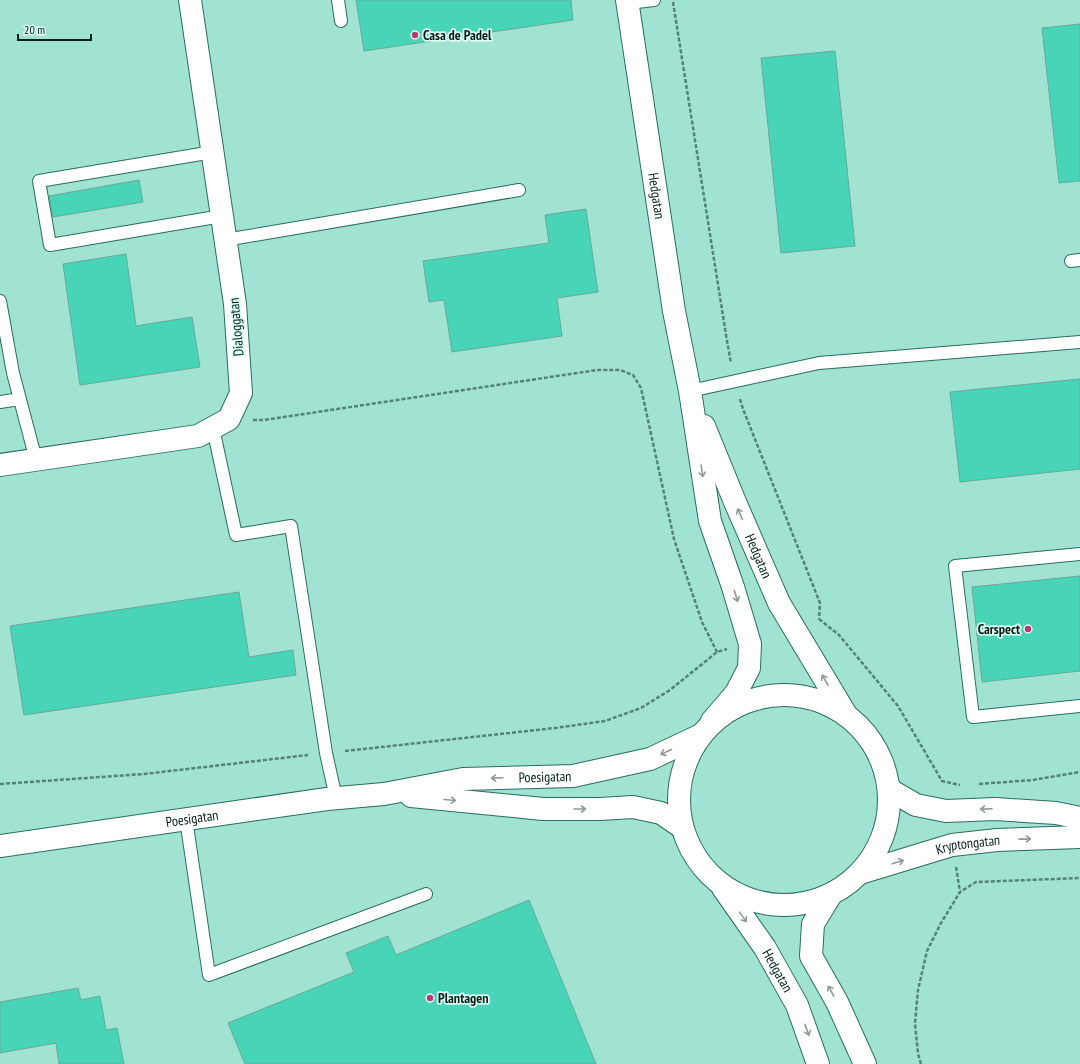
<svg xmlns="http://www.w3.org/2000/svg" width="1080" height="1064" viewBox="0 0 1080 1064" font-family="'PT Sans Narrow',sans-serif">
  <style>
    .building { fill: #47d4b7; stroke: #68a999 }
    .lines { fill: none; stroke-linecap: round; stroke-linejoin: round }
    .lane-casing { stroke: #2a6d5f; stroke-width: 14 }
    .street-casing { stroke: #2a6d5f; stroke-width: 24 }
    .secondary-casing { stroke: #2a6d5f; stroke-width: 24 }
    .path { stroke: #538377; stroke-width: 2.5; stroke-dasharray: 4 2; stroke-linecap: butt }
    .lane { stroke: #fff; stroke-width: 12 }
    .street { stroke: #fff; stroke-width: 22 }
    .secondary { stroke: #fff; stroke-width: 22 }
    .oneway { stroke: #8e9a98 }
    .poi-dot { fill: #bf3776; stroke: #dcfdf3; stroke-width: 1.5 }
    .labels { text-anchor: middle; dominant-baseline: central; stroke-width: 3.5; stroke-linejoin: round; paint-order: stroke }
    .poi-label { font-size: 14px; font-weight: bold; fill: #031f19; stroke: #dcfdf3; text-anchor: start }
    .street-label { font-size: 14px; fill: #031f19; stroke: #dcfdf3 }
  </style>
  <rect width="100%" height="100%" fill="#a1e3d2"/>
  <!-- building -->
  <path class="building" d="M356,0H571L573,20L364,51Z
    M1080,24V181L1059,183L1042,28Z
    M835,51L855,246L781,253L761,58Z
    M139,180L143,202L53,217L49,196Z
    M586,209L598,292L557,298L562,336L452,352L444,300L429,302L423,261L549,243L545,215Z
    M126,254L136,326L192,317L200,367L80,385L63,264Z
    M1080,379V469L960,482L950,392Z
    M1080,576V671L982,682L972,587Z
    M239,592L249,657L293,650L296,675L24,715L10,626Z
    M529,900L596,1064H245L228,1023L354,972L346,953L388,936L396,955Z
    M78,988L81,1000L100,996L106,1030L117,1028L124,1064H59L56,1043L0,1053V1002Z"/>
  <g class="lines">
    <!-- lane casing -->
    <g class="lane-casing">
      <path id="lane" d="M338,0L341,21
        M628,3L654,0
        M213,152L39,181L50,245L222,216
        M225,240L519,190
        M1071,261L1080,260
        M0,301L13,373L36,460
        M690,391L819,363L1080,342
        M0,402L20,399
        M213,428L236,535L291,526L326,753L336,798
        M1080,554L955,566L973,717L1080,706
        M186,819L209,975L426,894"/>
    </g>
    <!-- street casing -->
    <g class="street-casing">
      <g id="street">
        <path d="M0,465L198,436L229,419L241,393L235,304L190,0"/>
        <path d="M890,790L916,805L946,811L995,809L1056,813L1080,818"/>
        <path id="s1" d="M860,873L952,845L997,840L1080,837"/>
      </g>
    </g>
    <!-- secondary casing -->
    <g class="secondary-casing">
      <g id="secondary">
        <path id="s2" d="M627,0L674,311L690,391L710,521L733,587L750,644L749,668L736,693L712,721"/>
        <path id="s3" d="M704,426L735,502L779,603L845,713"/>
        <circle cx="784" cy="800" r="105"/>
        <path d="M411,796L543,809H600L633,807L661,813L680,826"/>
        <path id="s4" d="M0,846L327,799L384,794L463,779L573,776L650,759L701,735"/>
        <path id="s5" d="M723,888L765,948L797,1005L818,1064"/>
        <path d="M830,896L813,924L811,956L837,1002L865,1064"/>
      </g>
    </g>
    <!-- path -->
    <path class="path" d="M673,2L727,341L731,363
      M740,399L743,409L820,603L819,619
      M253,420H264L597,370H620L633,375L641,388L674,539L702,622L717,652
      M819,619L839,635L898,706L942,781L960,785
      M345,751L555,728L605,721L641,708L670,690L717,652L727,649
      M0,784L144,774L308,755
      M979,784L1033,780L1080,772
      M956,867L960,892
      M921,1064L918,1054L915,1023L918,990L927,951L941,923L960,892L976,882L1080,878"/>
    <!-- lane -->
    <use href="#lane" class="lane"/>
    <!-- street -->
    <use href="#street" class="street"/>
    <!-- secondary -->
    <use href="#secondary" class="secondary"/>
  </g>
  <!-- one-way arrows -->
  <defs><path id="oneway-shaft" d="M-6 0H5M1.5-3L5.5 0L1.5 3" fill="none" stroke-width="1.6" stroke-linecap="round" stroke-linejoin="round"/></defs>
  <g class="oneway">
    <use href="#oneway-shaft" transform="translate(702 471) rotate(81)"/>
    <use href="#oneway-shaft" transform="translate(740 514) rotate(-114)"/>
    <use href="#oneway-shaft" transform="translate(736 596) rotate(73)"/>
    <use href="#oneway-shaft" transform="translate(825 680) rotate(-121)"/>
    <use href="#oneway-shaft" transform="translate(666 752) rotate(155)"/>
    <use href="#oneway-shaft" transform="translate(497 778) rotate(178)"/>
    <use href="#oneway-shaft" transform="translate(450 800) rotate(5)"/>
    <use href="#oneway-shaft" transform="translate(580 809)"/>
    <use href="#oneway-shaft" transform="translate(986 809) rotate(178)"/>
    <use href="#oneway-shaft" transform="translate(1025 839) rotate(-1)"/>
    <use href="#oneway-shaft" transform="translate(898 862) rotate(-17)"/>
    <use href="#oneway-shaft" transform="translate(743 917) rotate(55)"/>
    <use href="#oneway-shaft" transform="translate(831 991) rotate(-119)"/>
    <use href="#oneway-shaft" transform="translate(807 1030) rotate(70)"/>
  </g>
  <!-- markers -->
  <g class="poi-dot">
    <circle cx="415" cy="35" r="4"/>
    <circle cx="1028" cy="629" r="4"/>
    <circle cx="430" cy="998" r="4"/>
  </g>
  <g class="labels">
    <!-- poi labels -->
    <g class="poi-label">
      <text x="423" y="35">Casa de Padel</text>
      <text x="1020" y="629" text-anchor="end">Carspect</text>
      <text x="438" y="998">Plantagen</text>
    </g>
    <!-- street labels -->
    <g class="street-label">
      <text stroke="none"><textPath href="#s2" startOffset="198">Hedgatan</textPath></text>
      <text transform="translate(236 327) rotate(-95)">Dialoggatan</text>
      <text stroke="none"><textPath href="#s3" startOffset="141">Hedgatan</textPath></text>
      <text stroke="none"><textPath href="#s4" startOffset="550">Poesigatan</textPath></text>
      <text stroke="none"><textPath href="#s4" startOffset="194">Poesigatan</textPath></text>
      <text stroke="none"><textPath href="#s1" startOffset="112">Kryptongatan</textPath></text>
      <text stroke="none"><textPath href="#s5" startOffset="99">Hedgatan</textPath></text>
    </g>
  </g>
  <!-- scale -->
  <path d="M18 34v6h73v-6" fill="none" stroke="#031f19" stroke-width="2"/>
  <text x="24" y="34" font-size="12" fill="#031f19" stroke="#dcfdf3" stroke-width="3" paint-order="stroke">20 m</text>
</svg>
